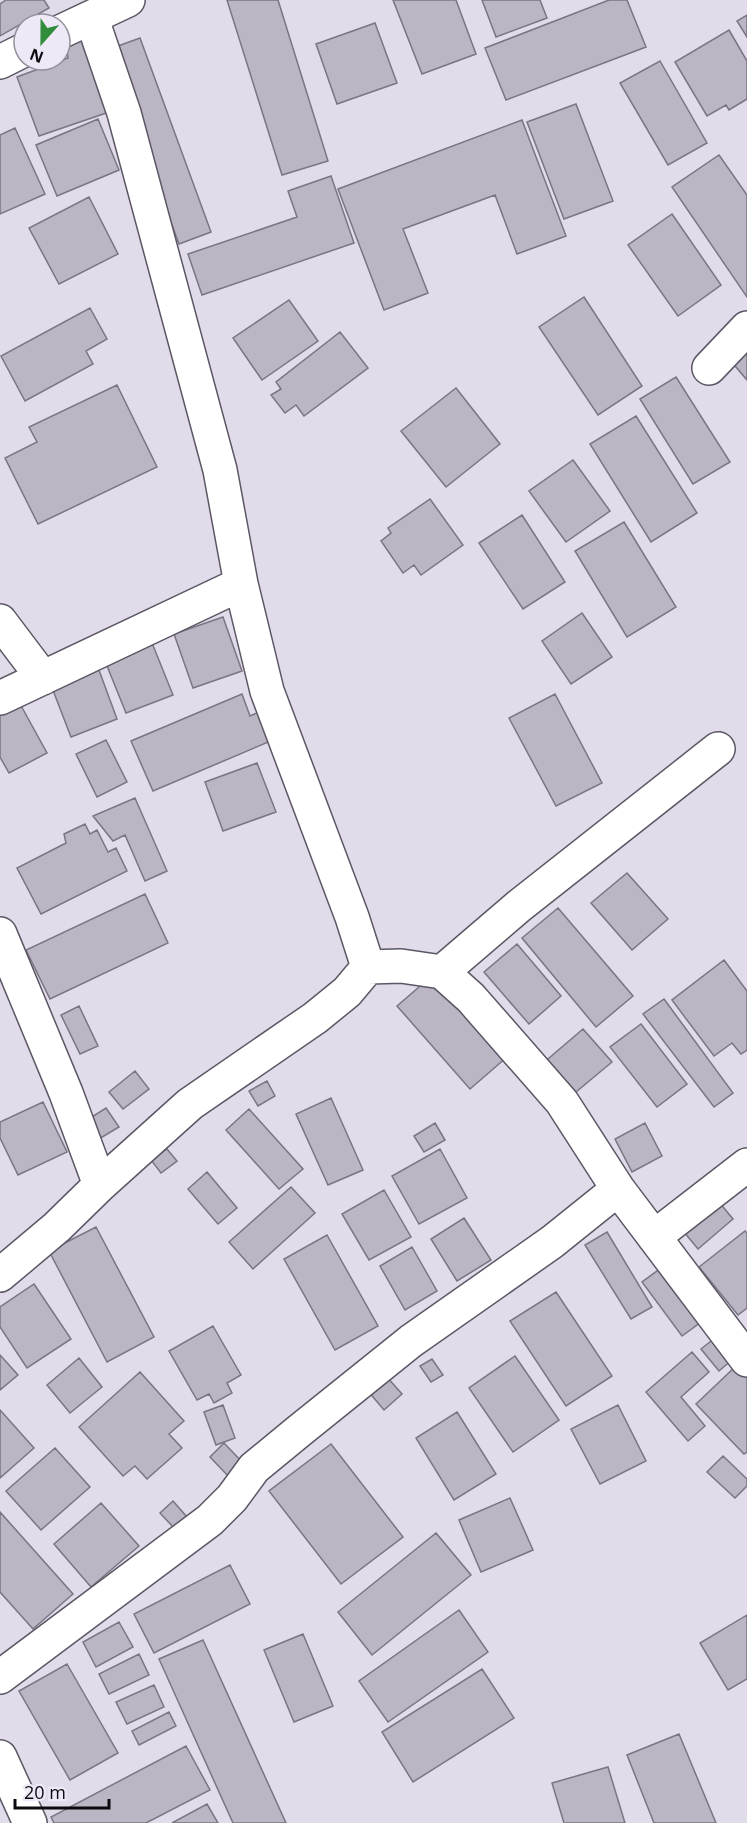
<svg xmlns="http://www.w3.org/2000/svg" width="747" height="1823" viewBox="0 0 747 1823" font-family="'Open Sans',sans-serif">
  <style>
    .building { fill: #bbb5c4; stroke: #7b7582; stroke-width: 1.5 }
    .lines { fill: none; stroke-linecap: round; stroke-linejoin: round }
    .minor-casing { stroke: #5c5764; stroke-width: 36 }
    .minor { stroke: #fff; stroke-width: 33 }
  </style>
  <rect width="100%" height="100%" fill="#e1dbea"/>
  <!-- building -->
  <path class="building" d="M6,0H44L49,8L0,36V4Z
    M227,0H278L328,161L282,175Z
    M393,0H456L476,54L422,74Z
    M482,0H540L547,18L496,37Z
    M609,0H627L646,47L506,100L485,48Z
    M747,15V37L737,21Z
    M375,23L397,83L337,104L316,44Z
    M729,30L747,61V99L729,110L726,105L707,116L675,62Z
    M88,37L115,110L39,136L17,77L68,58L66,45Z
    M140,38L211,232L179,244L107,50Z
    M660,61L707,143L668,165L620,83Z
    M576,104L613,201L564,219L527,122Z
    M98,119L119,170L57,196L36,145Z
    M522,120L566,236L517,254L495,195L403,229L428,293L384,310L338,189Z
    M15,128L45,194L0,214V135Z
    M719,155L747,195V297L672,187Z
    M331,176L354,243L202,295L188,254L297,217L288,191Z
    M89,197L118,254L59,284L29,228Z
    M672,214L721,285L678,316L628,245Z
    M584,297L642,386L598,415L539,327Z
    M289,300L318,341L262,380L233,338Z
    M90,308L107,339L86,351L93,364L25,401L1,356Z
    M340,332L368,368L304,416L296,405L285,413L271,395L281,389L276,382Z
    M747,346V380L730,360Z
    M676,377L730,462L693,484L640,399Z
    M117,385L157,467L38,524L5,458L37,442L29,427Z
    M456,388L500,444L446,487L401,431Z
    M636,416L697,513L651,542L590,444Z
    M573,460L610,511L566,542L529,491Z
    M430,499L463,545L421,575L414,565L403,573L381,541L391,533L388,528Z
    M522,515L565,582L523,609L479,543Z
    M624,522L676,607L627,637L575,551Z
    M582,613L612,657L571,684L542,641Z
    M223,617L242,671L193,688L174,634Z
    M150,638L173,695L126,713L103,656Z
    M96,662L117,719L71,737L49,680Z
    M242,694L250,716L268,708L280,737L153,791L131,741Z
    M555,694L602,783L556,806L509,718Z
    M19,702L47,753L9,773L0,757V713Z
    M106,740L127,782L97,797L76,754Z
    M257,763L276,812L223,831L205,782Z
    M135,798L167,871L145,881L125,835L113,841L93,816Z
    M85,824L90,834L97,830L108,852L116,848L127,871L41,914L17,868L66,843L64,834Z
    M627,873L668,919L632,950L591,903Z
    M145,894L168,943L50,999L26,950Z
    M558,908L633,996L596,1027L522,938Z
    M517,944L561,996L529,1024L484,972Z
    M724,960L747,991V1050L741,1054L732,1043L714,1056L672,1000Z
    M434,974L507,1057L470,1089L397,1006Z
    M664,999L733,1093L714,1107L643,1014Z
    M79,1006L98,1046L80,1054L61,1015Z
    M641,1024L687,1084L657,1107L610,1047Z
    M583,1029L612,1062L570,1097L542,1064Z
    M135,1071L149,1089L123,1109L109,1092Z
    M267,1081L275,1096L258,1106L249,1091Z
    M331,1098L363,1170L328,1185L296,1114Z
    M43,1102L67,1152L18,1175L0,1138V1122Z
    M106,1108L119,1127L99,1139L87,1120Z
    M249,1109L303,1169L279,1189L226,1130Z
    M435,1123L445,1140L424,1152L414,1136Z
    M645,1123L662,1156L632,1172L615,1139Z
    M167,1149L177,1161L161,1173L151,1160Z
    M440,1149L467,1198L419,1224L392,1176Z
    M207,1172L237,1208L218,1224L188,1189Z
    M291,1187L315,1213L253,1269L229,1242Z
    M384,1190L411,1237L369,1260L342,1214Z
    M719,1202L733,1219L698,1249L684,1232Z
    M464,1218L491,1260L457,1281L431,1239Z
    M96,1227L154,1337L107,1362L49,1251Z
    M745,1231L747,1233V1308L738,1315L699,1267Z
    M607,1232L652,1307L631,1319L585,1245Z
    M327,1235L378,1326L335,1350L284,1259Z
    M412,1247L437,1291L405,1310L380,1266Z
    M661,1268L701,1322L682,1336L642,1282Z
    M34,1284L71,1339L27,1368L0,1327V1307Z
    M556,1292L612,1376L566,1406L510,1321Z
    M213,1326L241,1375L227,1383L232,1393L214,1403L209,1394L197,1400L169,1351Z
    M716,1337L733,1359L719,1371L701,1349Z
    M692,1352L709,1372L681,1397L705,1426L688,1441L646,1392Z
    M0,1355L18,1375L0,1390Z
    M515,1356L559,1420L513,1452L469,1388Z
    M79,1358L102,1387L70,1413L47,1385Z
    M432,1359L443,1375L431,1382L420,1366Z
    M737,1365L747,1375V1452L744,1454L696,1404Z
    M140,1372L184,1421L169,1434L182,1448L147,1479L135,1466L123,1476L79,1427Z
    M386,1376L402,1394L384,1410L368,1391Z
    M223,1405L235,1438L216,1445L204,1412Z
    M618,1405L646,1461L600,1484L571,1429Z
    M0,1410L34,1448L0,1478Z
    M457,1412L496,1474L454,1500L416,1438Z
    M224,1443L244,1464L230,1478L210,1457Z
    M331,1444L403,1537L341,1584L269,1491Z
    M55,1448L90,1487L41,1530L6,1491Z
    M723,1456L747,1479V1486L735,1498L707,1472Z
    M510,1498L533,1550L481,1572L459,1520Z
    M173,1501L187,1517L174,1528L160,1513Z
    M101,1503L139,1546L91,1587L54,1544Z
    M0,1512L73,1594L33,1629L0,1592Z
    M436,1533L471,1575L372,1655L338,1612Z
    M230,1565L250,1604L154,1653L134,1614Z
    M459,1610L488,1652L388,1722L359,1681Z
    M747,1615V1679L728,1690L700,1643Z
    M119,1622L133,1647L96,1667L83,1642Z
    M303,1634L333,1706L294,1722L264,1650Z
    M203,1640L286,1823H233L159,1659Z
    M139,1654L149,1675L109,1694L99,1674Z
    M67,1664L118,1753L70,1780L19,1691Z
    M482,1669L514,1718L413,1782L382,1732Z
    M154,1685L164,1707L127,1724L116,1702Z
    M169,1712L176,1726L139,1745L132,1731Z
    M679,1734L716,1823H654L627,1755Z
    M186,1746L210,1790L146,1823H54L51,1817Z
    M608,1767L625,1823H564L552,1783Z
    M207,1804L218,1823H172Z"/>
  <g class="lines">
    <!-- minor casing -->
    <g class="minor-casing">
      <path id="minor" d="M94,16L96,31L124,113L220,470L241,584L267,691L352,917L368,967
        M60,32L128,0
        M0,62L24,50
        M709,368L747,328
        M0,621L43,678
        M0,698L241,584
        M0,934L66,1093L100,1185
        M442,972L519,906L718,749
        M654,1237L747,1165
        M0,1275L57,1227L100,1185L190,1104L315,1018L347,992L368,967L401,966L442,972L471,998L562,1102L618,1189L747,1360
        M0,1677L210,1520L232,1498L254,1468L299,1431L411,1341L552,1242L618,1189
        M0,1757L30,1823"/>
    </g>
    <!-- minor -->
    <use href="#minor" class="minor"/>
  </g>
  <!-- north arrow -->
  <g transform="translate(42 42) rotate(201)"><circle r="28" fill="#eee8f7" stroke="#948f9a" stroke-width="1.5"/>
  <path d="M0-4.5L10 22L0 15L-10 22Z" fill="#318c3c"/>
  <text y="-9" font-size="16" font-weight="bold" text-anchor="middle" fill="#0c0a0f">N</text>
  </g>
  <!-- scale -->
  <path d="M15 1799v9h94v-9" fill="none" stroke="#0c0a0f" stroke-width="3"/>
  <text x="24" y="1799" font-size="18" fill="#0c0a0f" stroke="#eee8f7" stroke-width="4.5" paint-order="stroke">20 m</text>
</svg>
